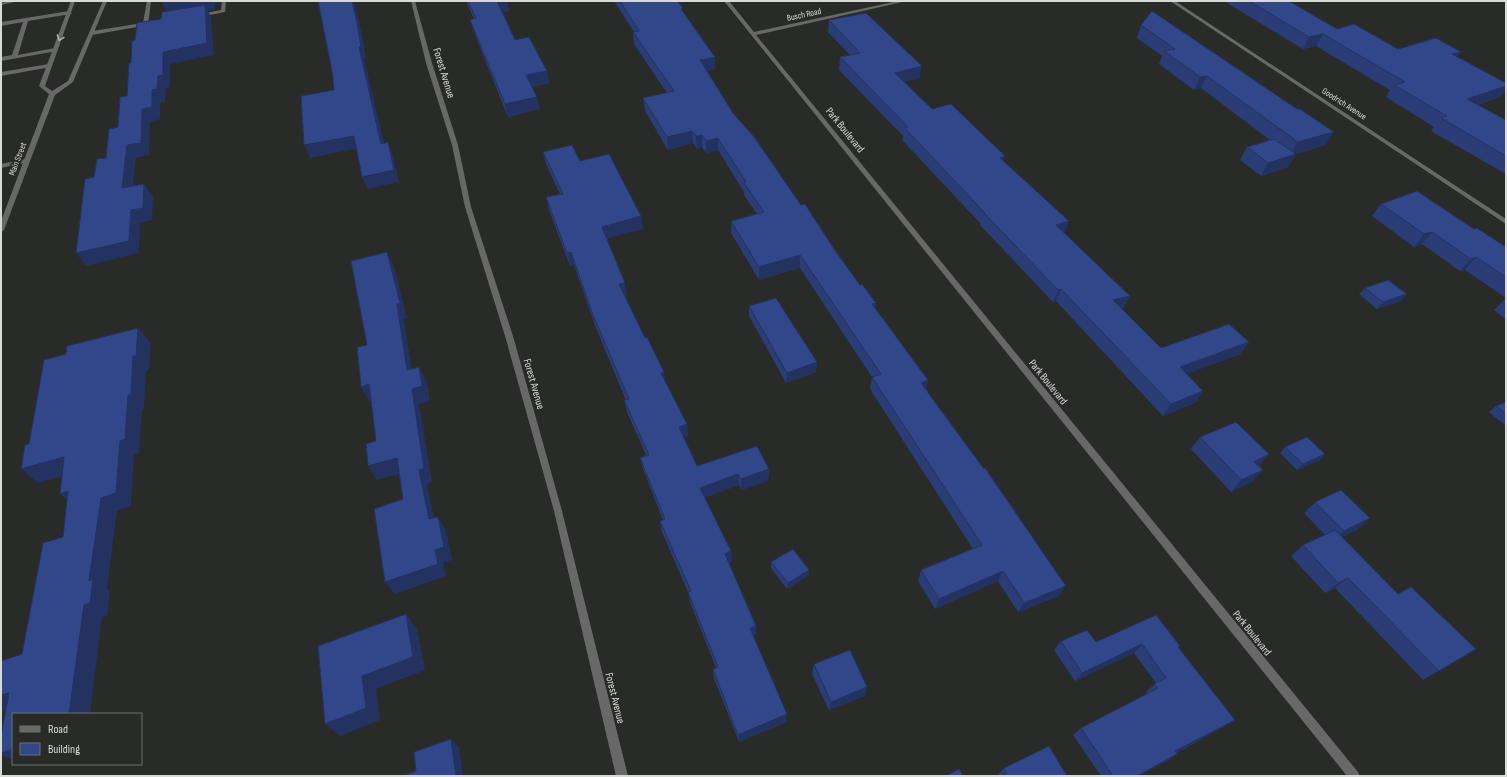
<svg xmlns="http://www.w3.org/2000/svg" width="1507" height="777" viewBox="0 0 1507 777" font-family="'Sofia Sans Condensed',sans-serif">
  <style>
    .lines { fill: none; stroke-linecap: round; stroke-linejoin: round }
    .service { fill: #676867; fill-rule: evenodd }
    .minor { fill: #676867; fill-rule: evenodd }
    .tertiary { fill: #676867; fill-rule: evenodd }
    .wall { fill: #2b3d76 }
    .shaded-wall { fill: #233260 }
    .building { fill: #324789; stroke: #233260 }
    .oneway { stroke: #b0b2b0 }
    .labels { text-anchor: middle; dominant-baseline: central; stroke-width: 4; stroke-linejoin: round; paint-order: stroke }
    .far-street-label { font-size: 9px; fill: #d8dad8; stroke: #292b28 }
    .street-label { font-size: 11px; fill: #d8dad8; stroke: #292b28 }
  </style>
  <rect width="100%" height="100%" fill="#292b28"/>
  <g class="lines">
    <!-- service -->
    <path class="service" d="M9,1H19L1,5V3Z
      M147,1H151L148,25L92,35L89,33L92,31L143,23Z
      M222,1H226L225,12L199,17L196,15L221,10Z
      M69,11L72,13L71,14L28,21L18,55L55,48L58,50L57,51L1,61V57L12,55L23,22L1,26V22Z
      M49,64L52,66L51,67L1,76V72Z
      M26,159L28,160V162L1,168V164Z"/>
    <!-- minor -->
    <path class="minor" d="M411,1H415L432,63L458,145L471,207L513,336L562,511L628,776H616L554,511L505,336L465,207L452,145L426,63Z
      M724,1H729L754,32L898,1H907L756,35L1358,772L1360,776H1347Z
      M1170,1H1175L1506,219V224Z"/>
    <!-- tertiary -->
    <path class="tertiary" d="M71,1H75L45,86L52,91L68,81L103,1H107L73,82L55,95L4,230L1,232V221L49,94L39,86Z"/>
  </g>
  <!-- wall -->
  <path class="wall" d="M466,1H507L509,11L503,12L515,40L547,71L549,83L532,87L540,109L508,117L474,32L470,20L474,19Z
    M614,1H677L715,69L707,71L733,113L860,285L876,303L875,308L928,380L926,389L1059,596L1018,612L998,581L935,609L918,581L921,570L973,549L870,389L872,377L800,268L759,280L731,233V221L757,214L744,195V192L718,150L706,153L702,147L697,149L693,143L668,150L645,111L643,98L667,93L634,44L633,32H634Z
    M1224,1H1289L1337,29L1398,49L1457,57L1500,97L1478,105L1506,120V174L1431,131L1434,127L1386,97L1390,90L1316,46L1303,49Z
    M829,20L922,66L919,78L904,82L932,109L1004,161L1064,234L1130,296L1123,308H1121L1161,348L1249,342L1240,354L1186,374L1203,391L1195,403L1163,416L1056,301L1053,302L980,225L981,224L902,140L903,136L839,70L840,57L850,55L828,32Z
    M1141,25L1326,145L1296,154L1288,167L1261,176L1240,160L1247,147L1270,140L1201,88L1194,90L1159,64L1162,56L1137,38Z
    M543,152L580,161L641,216L643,229L607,238L627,295L625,296L666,384L687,424L688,436L684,437L697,466L769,469L768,481L741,490L739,485L705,497L732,561L729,563L756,626V635L753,636L786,722L739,742L714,678L713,669L716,668L690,602L688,592L662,532L660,521L663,520L643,469L640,458L646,455L627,412L624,400H626L596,328L574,265L570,266L549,210L546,197L560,194L546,164Z
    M1381,204L1474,229L1506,247V298L1465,270L1460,271L1422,244L1414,247L1372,216Z
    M1365,288L1407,294L1401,301L1377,309L1359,294Z
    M1506,298V320L1494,310Z
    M749,306L817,362L816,372L786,383L749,316Z
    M1506,402V426L1489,412L1496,406Z
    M1200,437L1259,466L1263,470L1252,482L1231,492L1191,449Z
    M1285,447L1320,460L1297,470L1280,453Z
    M1315,502L1370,518L1357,530L1341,537L1398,594L1476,649L1423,680L1335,588L1325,593L1291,556L1303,545L1325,535L1304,513Z
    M771,562L809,570V575L787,589L771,568Z
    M1061,641L1180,646L1178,647L1224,727L1176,753L1177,754L1167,761L1139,776H1101L1073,735L1081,728L1147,694L1146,692L1156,683L1134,653L1075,681L1054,650Z
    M814,664L867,687L865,696L829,710L812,674Z
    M1004,768L1067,776H998V775Z"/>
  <!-- shaded-wall -->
  <path class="shaded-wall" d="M161,1H216L215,9L208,11L211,17L214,55L170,64V87L166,88L165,102L160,103V119L150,122L149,155L136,158L131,201L122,188L127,145L142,109L152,90L158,76L170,17Z
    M352,1H354L362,35L366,59H364L387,156L381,144L359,47Z
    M497,1H507L509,11L500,13Z
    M1323,34L1316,46L1303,49L1309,37Z
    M1461,52L1452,64V54Z
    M715,57V69L700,72V60Z
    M922,66L919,78L893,85L895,73Z
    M547,71L549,83L529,87L526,75Z
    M1207,76L1201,88L1194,90L1200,77Z
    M1506,86V90L1500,97L1458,111L1467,99Z
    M537,97L540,109L508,117L505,104Z
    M692,131L693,143L668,150L667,137Z
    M1334,132L1326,145L1290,155L1298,142Z
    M702,135V147L697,149L696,136Z
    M354,136L359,148L310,158L304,145Z
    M718,138V150L706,153V141Z
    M388,142L393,155L399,182L368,189L362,177Z
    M1296,154L1288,167L1261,176L1268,163Z
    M1005,156L1002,169L1000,158Z
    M144,184L153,196L152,220L140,223L139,253L86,266L76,253Z
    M641,216L643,229L604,239L602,227Z
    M1069,221L1064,234L1056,225Z
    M1432,232L1422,244L1414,247L1424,234Z
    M387,252L394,267L407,318L404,319L414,385L407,370L397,304Z
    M571,252L574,265L570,266L567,253Z
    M800,255V268L759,280V267Z
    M1476,257L1465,270L1460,271L1471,259Z
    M625,283L627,295L622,297L619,284Z
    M1061,289L1056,301L1053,302L1058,290Z
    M1407,294L1401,301L1377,309L1383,302Z
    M1130,296L1123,308L1107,312L1113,300Z
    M876,303L874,316L872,304Z
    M138,328L151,343L149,370L146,371L144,409L142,410L139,453L134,455L131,506L117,511L107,589L110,591L107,615L102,617L90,714H69L84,605L89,581L101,498L120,441L128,395L133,356Z
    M1249,342L1240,354L1172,380L1180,367Z
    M817,362L816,372L786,383L787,373Z
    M419,367L427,382L430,401L419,404L432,482L427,484L437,532L429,519L419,470L412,389Z
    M664,372L666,384L661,373Z
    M928,380L925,392L921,383Z
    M369,384L378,399L369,401L361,387Z
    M1203,391L1195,403L1163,416L1171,404Z
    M687,424L688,436L681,439L679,427Z
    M1269,454L1259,466L1243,473L1254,462Z
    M1325,454L1320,460L1297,470L1303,464Z
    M64,457L80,471L38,483L21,469Z
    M397,458L406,472L377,480L368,466Z
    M769,469L768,481L741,490V479Z
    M1263,470L1252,482L1231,492L1241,480Z
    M738,474L739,485L701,499L700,488Z
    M68,491L76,507L60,494Z
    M438,517L446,530L452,560L443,563L446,576L395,594L385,582L435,550Z
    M1370,518L1357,530L1332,542L1344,531Z
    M731,551L732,561L725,564V554Z
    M809,570V575L787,589L788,583Z
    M1003,571L998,581L935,609L939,599Z
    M1348,578L1335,588L1325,593L1338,583Z
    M1066,586L1059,596L1018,612L1024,603Z
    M406,614L417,629L425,670L376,689L380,720L340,736L325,724L362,676Z
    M756,626V635L750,637V628Z
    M1142,644L1134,653L1075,681L1082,673Z
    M867,687L865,696L829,710L831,702Z
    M9,693L30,703L1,712V695Z
    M787,714L786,722L739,742L738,735Z
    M1235,720L1224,727L1165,758L1175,751Z
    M451,739L459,747L463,776H456Z
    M13,749V760L1,755V753Z
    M1177,754L1167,761L1139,776H1137Z"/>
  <!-- building -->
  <path class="building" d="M318,1H352L357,23L361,47H359L381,144L388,142L394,170L362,177L354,136L304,145L301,96L334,90L332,71Z
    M468,1H497L515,40L529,37L547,71L526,75L537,97L505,104L470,20L476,18Z
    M620,1H677L683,8L681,9L715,57L700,60L733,113L755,138L801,205L805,204L834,249L860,285L862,284L876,303L872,304L928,380L921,383L984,469L985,468L1066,586L1024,603L1003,571L939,599L921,570L982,545L872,377L881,374L800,255L759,267L731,221L764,212L744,183L746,182L718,138L706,141L702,135L696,136L692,131L667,137L643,98L674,91L633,32L639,31Z
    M1249,1H1289L1337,29L1354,24L1398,49L1436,38L1461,52L1452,54L1506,83V86L1467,99L1506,120V156L1441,118L1447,116L1394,85L1405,82L1323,34L1309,37Z
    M205,5L207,43L163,52V75L158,76L157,89L152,90V107L142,109L141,143L127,145L122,188L144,184L143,208L131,210L129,241L76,253L85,179L94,177L97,159L106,158L109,129L118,127L120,97L127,96L129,63H131L132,41L135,40L137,23L161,19L162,12Z
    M1152,11L1297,109H1300L1334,132L1298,142L1207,76L1200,77L1164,51L1175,49L1141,25Z
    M866,13L922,66L895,73L932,109L951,104L1005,156L1000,158L1069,221L1056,225L1130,296L1113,300L1161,348L1229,324L1249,342L1180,367L1203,391L1171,404L1061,289L1058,290L984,213H985L904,127H908L840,57L860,53L829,20Z
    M1274,139L1296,154L1268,163L1247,147Z
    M572,145L580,161L609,154L641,216L602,227L625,283L619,284L645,338L647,337L664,372L661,373L687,424L679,427L697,466L757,446L769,469L741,479L738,474L700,488L731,551L725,554L756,626L750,628L787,714L738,735L713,669L718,667L688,592L691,591L660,521L665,519L640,458L649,455L624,400L629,399L593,315L571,252L567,253L546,197L563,194L543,152Z
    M1417,191L1474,229L1477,228L1506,247V277L1476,257L1471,259L1432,232L1424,234L1381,204Z
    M387,252L400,303L397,304L407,370L419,367L422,386L412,389L424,469L419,470L429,519L438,517L444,547L435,550L438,564L385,582L374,509L403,499L397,458L368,466L366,444L376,441L369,384L361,387L357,347L367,345L351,261Z
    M1388,280L1407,294L1383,302L1365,288Z
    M776,298L817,362L787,373L749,306Z
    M138,328L136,356H133L131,395H128L125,439L120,441L116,493L101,498L89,581L93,579L90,603L84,605L69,714H13V749L1,753V736L9,693L1,695V661L22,654L43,543L63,537L68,491L60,494L64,457L21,469L25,445L29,444L44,360L66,354L67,346Z
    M1506,402V414L1496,406Z
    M1236,422L1269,454L1254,462L1263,470L1241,480L1200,437Z
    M1307,437L1325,454L1303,464L1285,447Z
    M1341,490L1370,518L1344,531L1315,502Z
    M1335,530L1398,594L1411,587L1476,649L1439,671L1348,578L1338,583L1303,545Z
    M793,549L809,570L788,583L771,562Z
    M406,614L413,657L362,676L366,708L325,724L318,646Z
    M1156,615L1180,646L1178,647L1235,720L1175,751L1177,754L1137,776H1113L1081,728L1158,688L1154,684L1166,678L1142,644L1082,673L1061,641L1087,630L1096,642Z
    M850,650L867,687L831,702L814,664Z
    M451,739L456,776H403L416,771L414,752Z
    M1049,746L1067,776H1002L1007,773L1004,768Z
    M959,769L963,776H946Z"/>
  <!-- one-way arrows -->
  <defs><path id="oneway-chevron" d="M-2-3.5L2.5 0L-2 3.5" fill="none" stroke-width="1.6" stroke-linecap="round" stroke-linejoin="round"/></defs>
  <use class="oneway" href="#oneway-chevron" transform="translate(60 38) rotate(110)"/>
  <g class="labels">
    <!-- far-street labels -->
    <g class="far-street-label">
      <text transform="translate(804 15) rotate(-12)">Busch Road</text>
      <text transform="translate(1344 104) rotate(33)">Goodrich Avenue</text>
      <text transform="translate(18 159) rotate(-69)">Main Street</text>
    </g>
    <!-- street labels -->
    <g class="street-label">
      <text transform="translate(444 73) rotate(73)">Forest Avenue</text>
      <text transform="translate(845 130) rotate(51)">Park Boulevard</text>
      <text transform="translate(1048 382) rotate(51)">Park Boulevard</text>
      <text transform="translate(534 384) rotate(74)">Forest Avenue</text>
      <text transform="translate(1252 633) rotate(51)">Park Boulevard</text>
      <text transform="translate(615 698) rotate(76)">Forest Avenue</text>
    </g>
  </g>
  <!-- border -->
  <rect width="1507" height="777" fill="none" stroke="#d8dad8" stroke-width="4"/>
  <!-- legend -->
  <rect x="12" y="713" width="130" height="52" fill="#292b28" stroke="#6f716e"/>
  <rect x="20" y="726" width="20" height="6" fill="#676867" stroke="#6f716e"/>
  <text x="48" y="733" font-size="12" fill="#d8dad8">Road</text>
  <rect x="20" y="743" width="20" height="12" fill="#324789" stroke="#6f716e"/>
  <text x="48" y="753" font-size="12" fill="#d8dad8">Building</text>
</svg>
